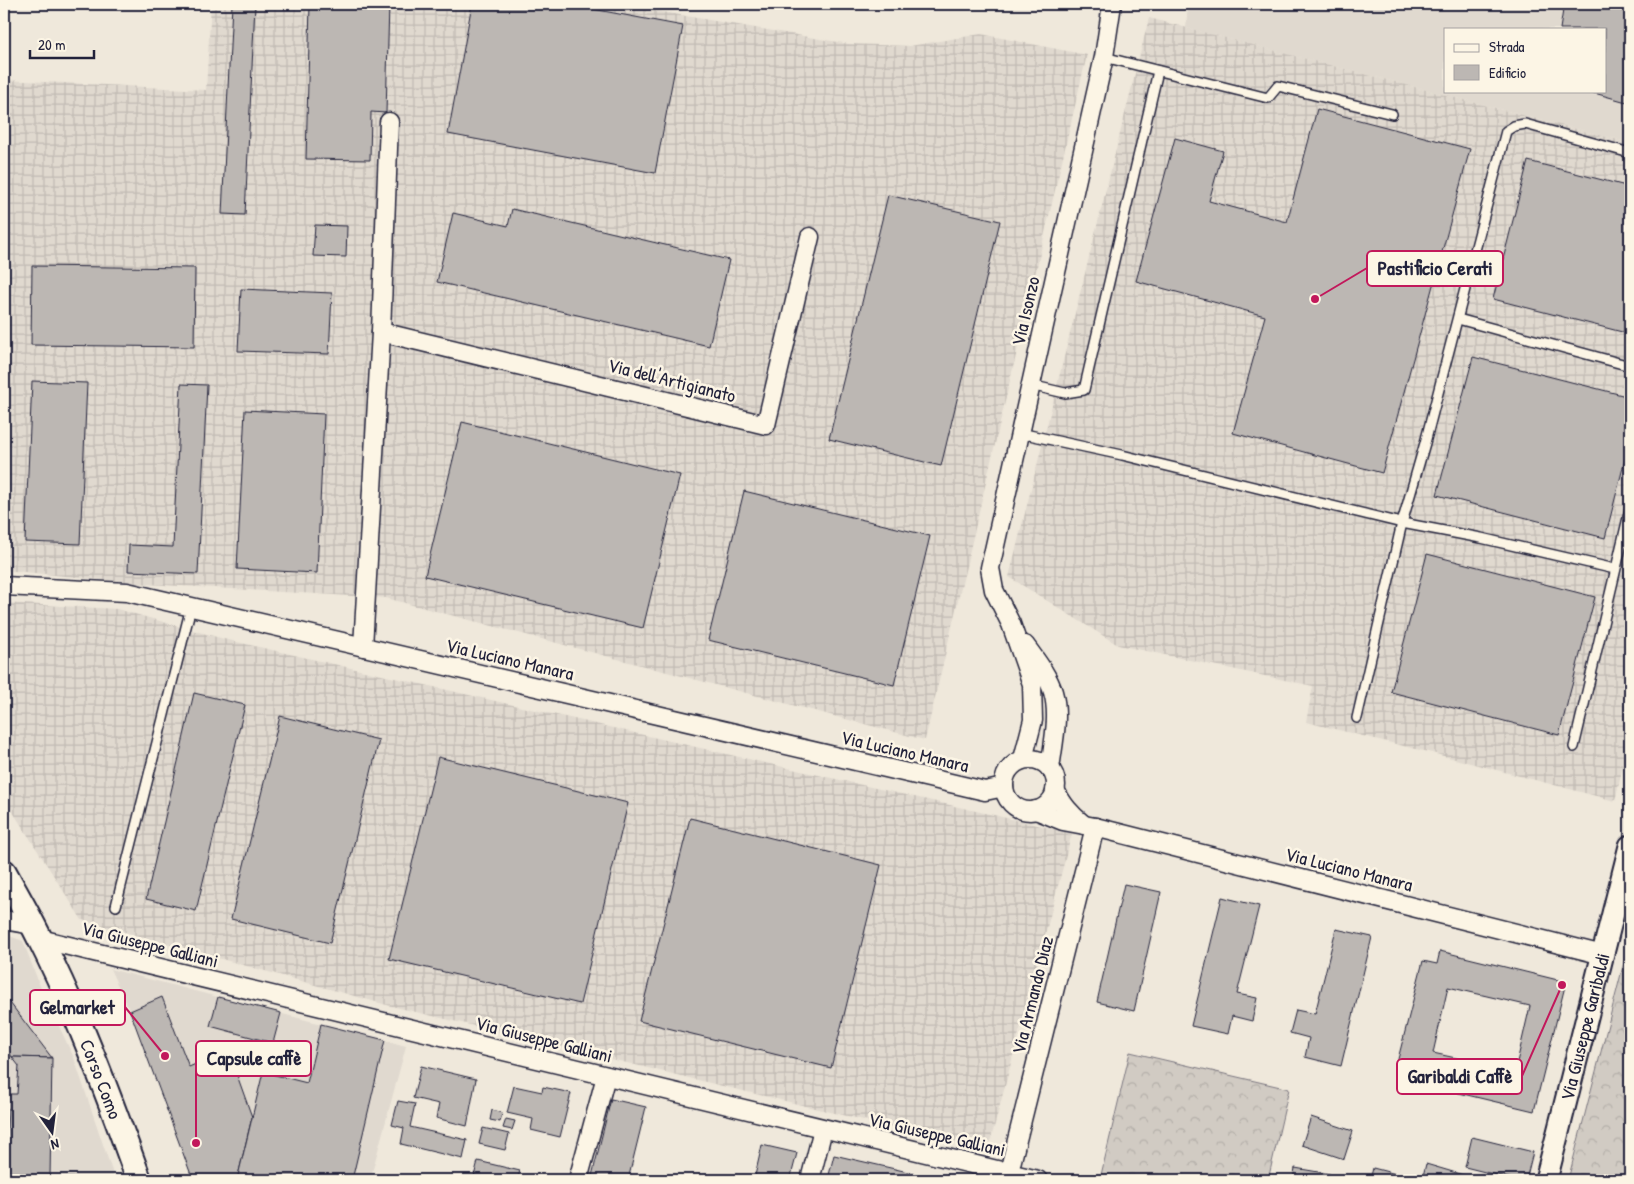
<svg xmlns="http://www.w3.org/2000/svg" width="1634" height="1184" viewBox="0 0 1634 1184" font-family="'Patrick Hand',sans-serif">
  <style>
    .built { fill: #e0d9cf; fill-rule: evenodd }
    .industrial { fill: url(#industrial-grid) }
    .forest { fill: url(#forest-crowns); stroke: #7a767f }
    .water { fill: #a6a2a2; stroke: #716f79 }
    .building { fill: #bcb7b3; stroke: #22223b; fill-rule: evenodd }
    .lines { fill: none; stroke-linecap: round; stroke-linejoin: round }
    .service-casing { stroke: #22223b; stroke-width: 12 }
    .minor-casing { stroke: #22223b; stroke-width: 21 }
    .tertiary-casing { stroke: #22223b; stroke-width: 25 }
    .secondary-casing { stroke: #22223b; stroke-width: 28 }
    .service { stroke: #fcf5e5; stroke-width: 9 }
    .minor { stroke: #fcf5e5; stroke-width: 18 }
    .tertiary { stroke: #fcf5e5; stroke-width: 21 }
    .secondary { stroke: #fcf5e5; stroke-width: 24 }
    .labels { text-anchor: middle; stroke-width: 5; stroke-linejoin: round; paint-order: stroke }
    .street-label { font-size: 19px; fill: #22223b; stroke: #fcf5e5 }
    .leader { fill: none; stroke: #c2185b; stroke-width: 2 }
    .callout-dot { fill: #c2185b; stroke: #fcf5e5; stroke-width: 2 }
    .callout { fill: #fcf5e5; stroke: #c2185b; stroke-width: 2 }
    .callout-label { font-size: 20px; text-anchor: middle; font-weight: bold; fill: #22223b }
  </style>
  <defs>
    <pattern id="industrial-grid" width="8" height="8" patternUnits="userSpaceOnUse" patternTransform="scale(1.25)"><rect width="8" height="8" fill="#e0d9cf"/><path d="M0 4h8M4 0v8" fill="none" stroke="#c0bab3"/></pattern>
    <pattern id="forest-crowns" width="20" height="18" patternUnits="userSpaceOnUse" patternTransform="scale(1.25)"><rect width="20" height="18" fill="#d1cbc3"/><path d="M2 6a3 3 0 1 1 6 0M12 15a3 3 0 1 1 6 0" fill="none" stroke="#b3aea8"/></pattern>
  </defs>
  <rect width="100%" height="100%" fill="#efe8db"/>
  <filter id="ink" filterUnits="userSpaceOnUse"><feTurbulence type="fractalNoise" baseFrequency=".02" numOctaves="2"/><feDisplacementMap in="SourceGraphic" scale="10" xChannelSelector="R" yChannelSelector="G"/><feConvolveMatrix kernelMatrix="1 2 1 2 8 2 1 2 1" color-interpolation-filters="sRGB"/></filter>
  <g filter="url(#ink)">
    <g class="built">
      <path d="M 1188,4 L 1630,4 L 1630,143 L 1186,28 ZM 1445,29 L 1605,29 L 1605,91 L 1445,91 Z"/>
      <path d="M 4,934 L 23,941 L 40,986 L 74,1058 L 115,1180 L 4,1180 Z"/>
      <path d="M 110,969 L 406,1046 L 370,1180 L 193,1180 L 130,1011 Z"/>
    </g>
    <g class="industrial">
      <path d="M 211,4 L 616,4 L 849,44 L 910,46 L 981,34 L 1087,55 L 925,740 L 386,598 L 147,584 L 4,570 L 4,80 L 206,90 Z"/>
      <path d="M 1149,18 L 1630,143 L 1630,735 L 1615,801 L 1432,753 L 1306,722 L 1313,686 L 1118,645 L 1009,577 Z"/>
      <path d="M 4,603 L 117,609 L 224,639 L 1072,833 L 988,1150 L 383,1004 L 82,920 L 4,798 Z"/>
    </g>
    <g class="forest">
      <path d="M 1630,939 L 1630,1180 L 1568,1180 Z"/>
      <path d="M 1130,1052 L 1289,1089 L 1268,1180 L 1125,1180 L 1101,1175 Z"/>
    </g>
    <path class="water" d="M 831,4 L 898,4 L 897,5 L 843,6 Z"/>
    <g class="building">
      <path d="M 232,4 L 255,4 L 245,215 L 222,214 Z"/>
      <path d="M 310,4 L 389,4 L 386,113 L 371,112 L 370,160 L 306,159 Z"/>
      <path d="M 472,4 L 566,4 L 683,26 L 655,173 L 448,134 Z"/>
      <path d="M 1564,4 L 1630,4 L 1630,103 L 1587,91 L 1605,91 L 1605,29 L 1560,29 Z"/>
      <path d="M 1317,109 L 1470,149 L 1382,473 L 1233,433 L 1265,316 L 1136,281 L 1175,138 L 1223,151 L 1209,201 L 1287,222 Z"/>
      <path d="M 1528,161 L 1630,187 L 1630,334 L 1493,299 Z"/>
      <path d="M 888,195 L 1000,221 L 941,466 L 829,439 Z"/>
      <path d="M 512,209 L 729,260 L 709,346 L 437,282 L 453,213 L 508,226 Z"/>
      <path d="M 315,225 L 347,226 L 346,257 L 313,256 Z"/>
      <path d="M 32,266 L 195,268 L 194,347 L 31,345 Z"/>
      <path d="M 241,289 L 332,293 L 329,354 L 238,351 Z"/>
      <path d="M 1473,357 L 1630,397 L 1630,440 L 1605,538 L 1437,495 Z"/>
      <path d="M 32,381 L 87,383 L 80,544 L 25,542 Z"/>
      <path d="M 181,384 L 207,385 L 198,574 L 128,571 L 129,545 L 173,547 Z"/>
      <path d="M 245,410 L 324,414 L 317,573 L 237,569 Z"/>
      <path d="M 462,422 L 680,475 L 643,628 L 425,576 Z"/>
      <path d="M 744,491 L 930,536 L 894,685 L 708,640 Z"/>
      <path d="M 1427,554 L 1595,597 L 1559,735 L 1391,692 Z"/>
      <path d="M 194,693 L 245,705 L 196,911 L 146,899 Z"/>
      <path d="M 280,716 L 379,740 L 330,943 L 231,919 Z"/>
      <path d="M 438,757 L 628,803 L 580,1004 L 389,959 Z"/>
      <path d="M 690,818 L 881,865 L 831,1068 L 639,1021 Z"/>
      <path d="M 1124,884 L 1161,892 L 1134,1011 L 1097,1002 Z"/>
      <path d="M 1222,897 L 1259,906 L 1237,994 L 1257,998 L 1252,1021 L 1232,1016 L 1228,1034 L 1191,1026 Z"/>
      <path d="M 1336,929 L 1372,937 L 1341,1066 L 1305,1057 L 1309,1038 L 1290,1033 L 1296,1010 L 1315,1014 Z"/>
      <path d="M 1440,951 L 1566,982 L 1534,1111 L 1417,1083 L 1420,1069 L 1397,1063 L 1423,961 L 1437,964 ZM 1448,987 L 1530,1006 L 1515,1071 L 1433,1053 Z"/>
      <path d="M 4,995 L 52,1058 L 12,1057 L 4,1046 Z"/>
      <path d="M 162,997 L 189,1067 L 228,1050 L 252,1117 L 237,1180 L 193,1180 L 130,1011 Z"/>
      <path d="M 218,997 L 281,1013 L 273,1043 L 210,1026 Z"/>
      <path d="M 321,1024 L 385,1040 L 352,1180 L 237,1180 L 263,1072 L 307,1083 Z"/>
      <path d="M 12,1057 L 52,1058 L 50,1177 L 5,1176 L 8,1108 L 4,1108 L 4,1094 L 17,1094 L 19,1066 Z"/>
      <path d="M 421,1066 L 476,1079 L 467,1126 L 436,1118 L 439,1104 L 413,1098 Z"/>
      <path d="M 514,1086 L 542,1092 L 543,1087 L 571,1093 L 560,1137 L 531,1130 L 533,1119 L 507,1113 Z"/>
      <path d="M 611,1099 L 646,1107 L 628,1180 L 591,1180 Z"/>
      <path d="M 398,1101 L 415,1104 L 410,1127 L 467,1140 L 463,1159 L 401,1144 L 404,1128 L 392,1125 Z"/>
      <path d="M 492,1110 L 502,1113 L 500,1122 L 490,1120 Z"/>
      <path d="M 1311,1117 L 1353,1131 L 1344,1159 L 1302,1145 Z"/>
      <path d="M 506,1119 L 515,1121 L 512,1130 L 503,1128 Z"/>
      <path d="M 483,1128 L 509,1134 L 505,1150 L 479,1144 Z"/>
      <path d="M 1472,1137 L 1533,1152 L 1526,1180 L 1517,1180 L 1465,1167 Z"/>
      <path d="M 762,1145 L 797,1153 L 790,1180 L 754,1180 Z"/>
      <path d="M 834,1155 L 943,1180 L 833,1180 L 834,1176 L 829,1175 Z"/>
      <path d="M 478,1161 L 520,1171 L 517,1180 L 473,1180 Z"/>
      <path d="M 1426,1164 L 1480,1180 L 1422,1180 Z"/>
      <path d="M 1295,1168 L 1330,1174 L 1329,1180 L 1293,1180 Z"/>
      <path d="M 1373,1168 L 1396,1174 L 1394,1180 L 1370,1180 Z"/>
      <path d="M 4,1176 L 100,1179 L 100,1180 L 4,1180 Z"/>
    </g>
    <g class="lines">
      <g class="service-casing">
        <g id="service">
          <path d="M 1104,57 L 1268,98 L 1278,86 L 1392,114"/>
          <path d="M 1458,319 L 1630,366"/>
          <path d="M 1030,385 L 1065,393 L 1084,390 L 1158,71"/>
          <path d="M 1020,433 L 1122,455 L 1402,523 L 1481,538 L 1615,569"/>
          <path d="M 1357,718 L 1402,523 L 1425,443 L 1506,131 L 1514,126 L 1525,124 L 1630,153"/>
          <path d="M 1574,747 L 1630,509"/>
          <path d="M 116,906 L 191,607"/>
        </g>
      </g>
      <g class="minor-casing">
        <g id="minor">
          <path d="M 381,332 L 766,425 L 810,237"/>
          <path d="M 4,586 L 127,592 L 985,791 L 1004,787"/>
          <path d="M 1025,645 C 1035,659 1048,675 1053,692 C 1060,716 1053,744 1050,769"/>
          <path d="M 363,647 L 381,332 L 389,122"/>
          <path d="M 1023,759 L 1033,720 L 1032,684 L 1011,624 L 994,590 L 990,568 L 1104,57 L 1112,4"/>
          <circle cx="1030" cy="785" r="26"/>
          <path d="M 1055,790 C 1063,805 1070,814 1084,825"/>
          <path d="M 1036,810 L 1063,821 L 1095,827 L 1603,955"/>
          <path d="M 4,920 L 32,925"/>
          <path d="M 40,939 L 1038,1180"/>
          <path d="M 578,1180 L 606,1076"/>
          <path d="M 810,1180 L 823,1129"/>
          <path d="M 1007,1180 L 1095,827"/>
        </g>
      </g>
      <g class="tertiary-casing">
        <g id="tertiary">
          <path id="s1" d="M 1546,1180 L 1630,846"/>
        </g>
      </g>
      <g class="secondary-casing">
        <g id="secondary">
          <path id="s2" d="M 4,872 C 16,894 29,916 40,939 C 79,1016 110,1099 139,1180"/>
        </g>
      </g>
      <use href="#service" class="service"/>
      <use href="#minor" class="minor"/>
      <use href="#tertiary" class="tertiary"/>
      <use href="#secondary" class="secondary"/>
    </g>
  </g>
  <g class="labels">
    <g class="street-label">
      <text transform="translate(1025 311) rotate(-77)" y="7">Via Isonzo</text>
      <text transform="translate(672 380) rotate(14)" y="7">Via dell'Artigianato</text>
      <text transform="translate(510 659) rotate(13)" y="7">Via Luciano Manara</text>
      <text transform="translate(905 751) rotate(13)" y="7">Via Luciano Manara</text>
      <text transform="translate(1349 869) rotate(14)" y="7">Via Luciano Manara</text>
      <text transform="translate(150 944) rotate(14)" y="7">Via Giuseppe Galliani</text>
      <text transform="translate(1032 995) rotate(-76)" y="7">Via Armando Diaz</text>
      <text dy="7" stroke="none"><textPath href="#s1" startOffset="158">Via Giuseppe Garibaldi</textPath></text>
      <text transform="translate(544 1039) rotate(14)" y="7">Via Giuseppe Galliani</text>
      <text dy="7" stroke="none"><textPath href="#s2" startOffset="229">Corso Como</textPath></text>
      <text transform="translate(937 1134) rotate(13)" y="7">Via Giuseppe Galliani</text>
    </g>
  </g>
  <path class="leader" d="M1315 299L1367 268M165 1056L125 1007M196 1143L196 1058M1562 985L1522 1076"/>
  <g class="callout-dot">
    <circle cx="1315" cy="299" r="5"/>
    <circle cx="165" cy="1056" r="5"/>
    <circle cx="196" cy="1143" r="5"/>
    <circle cx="1562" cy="985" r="5"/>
  </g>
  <g class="callout">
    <rect x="1367" y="251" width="136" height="35" rx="5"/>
    <rect x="30" y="990" width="95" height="35" rx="5"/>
    <rect x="196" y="1041" width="115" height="35" rx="5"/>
    <rect x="1397" y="1059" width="125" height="35" rx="5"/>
  </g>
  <g class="callout-label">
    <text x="1435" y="275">Pastificio Cerati</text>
    <text x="77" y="1014">Gelmarket</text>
    <text x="254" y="1065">Capsule caffè</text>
    <text x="1460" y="1083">Garibaldi Caffè</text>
  </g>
  <rect width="1634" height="1184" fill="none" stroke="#fcf5e5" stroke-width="20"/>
  <rect x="10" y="10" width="1614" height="1164" fill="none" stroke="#22223b" stroke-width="2" filter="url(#ink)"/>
  <rect x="1444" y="28" width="162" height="65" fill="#fcf5e5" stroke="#a5a1a1"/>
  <rect x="1454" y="44" width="25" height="8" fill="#fcf5e5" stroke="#a5a1a1"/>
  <text x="1489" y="52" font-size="15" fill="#22223b">Strada</text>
  <rect x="1454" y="65" width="25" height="15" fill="#bcb7b3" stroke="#a5a1a1"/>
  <text x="1489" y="78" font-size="15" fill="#22223b">Edificio</text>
  <g transform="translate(52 1132) rotate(166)" stroke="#fcf5e5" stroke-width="4" paint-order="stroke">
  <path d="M0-4L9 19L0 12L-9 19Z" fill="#22223b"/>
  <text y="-8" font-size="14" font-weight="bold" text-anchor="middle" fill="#22223b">N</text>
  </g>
  <path d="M30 50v8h64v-8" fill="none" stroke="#22223b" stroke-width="2.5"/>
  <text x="38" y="50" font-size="15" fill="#22223b" stroke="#fcf5e5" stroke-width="4" paint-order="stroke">20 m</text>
</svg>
